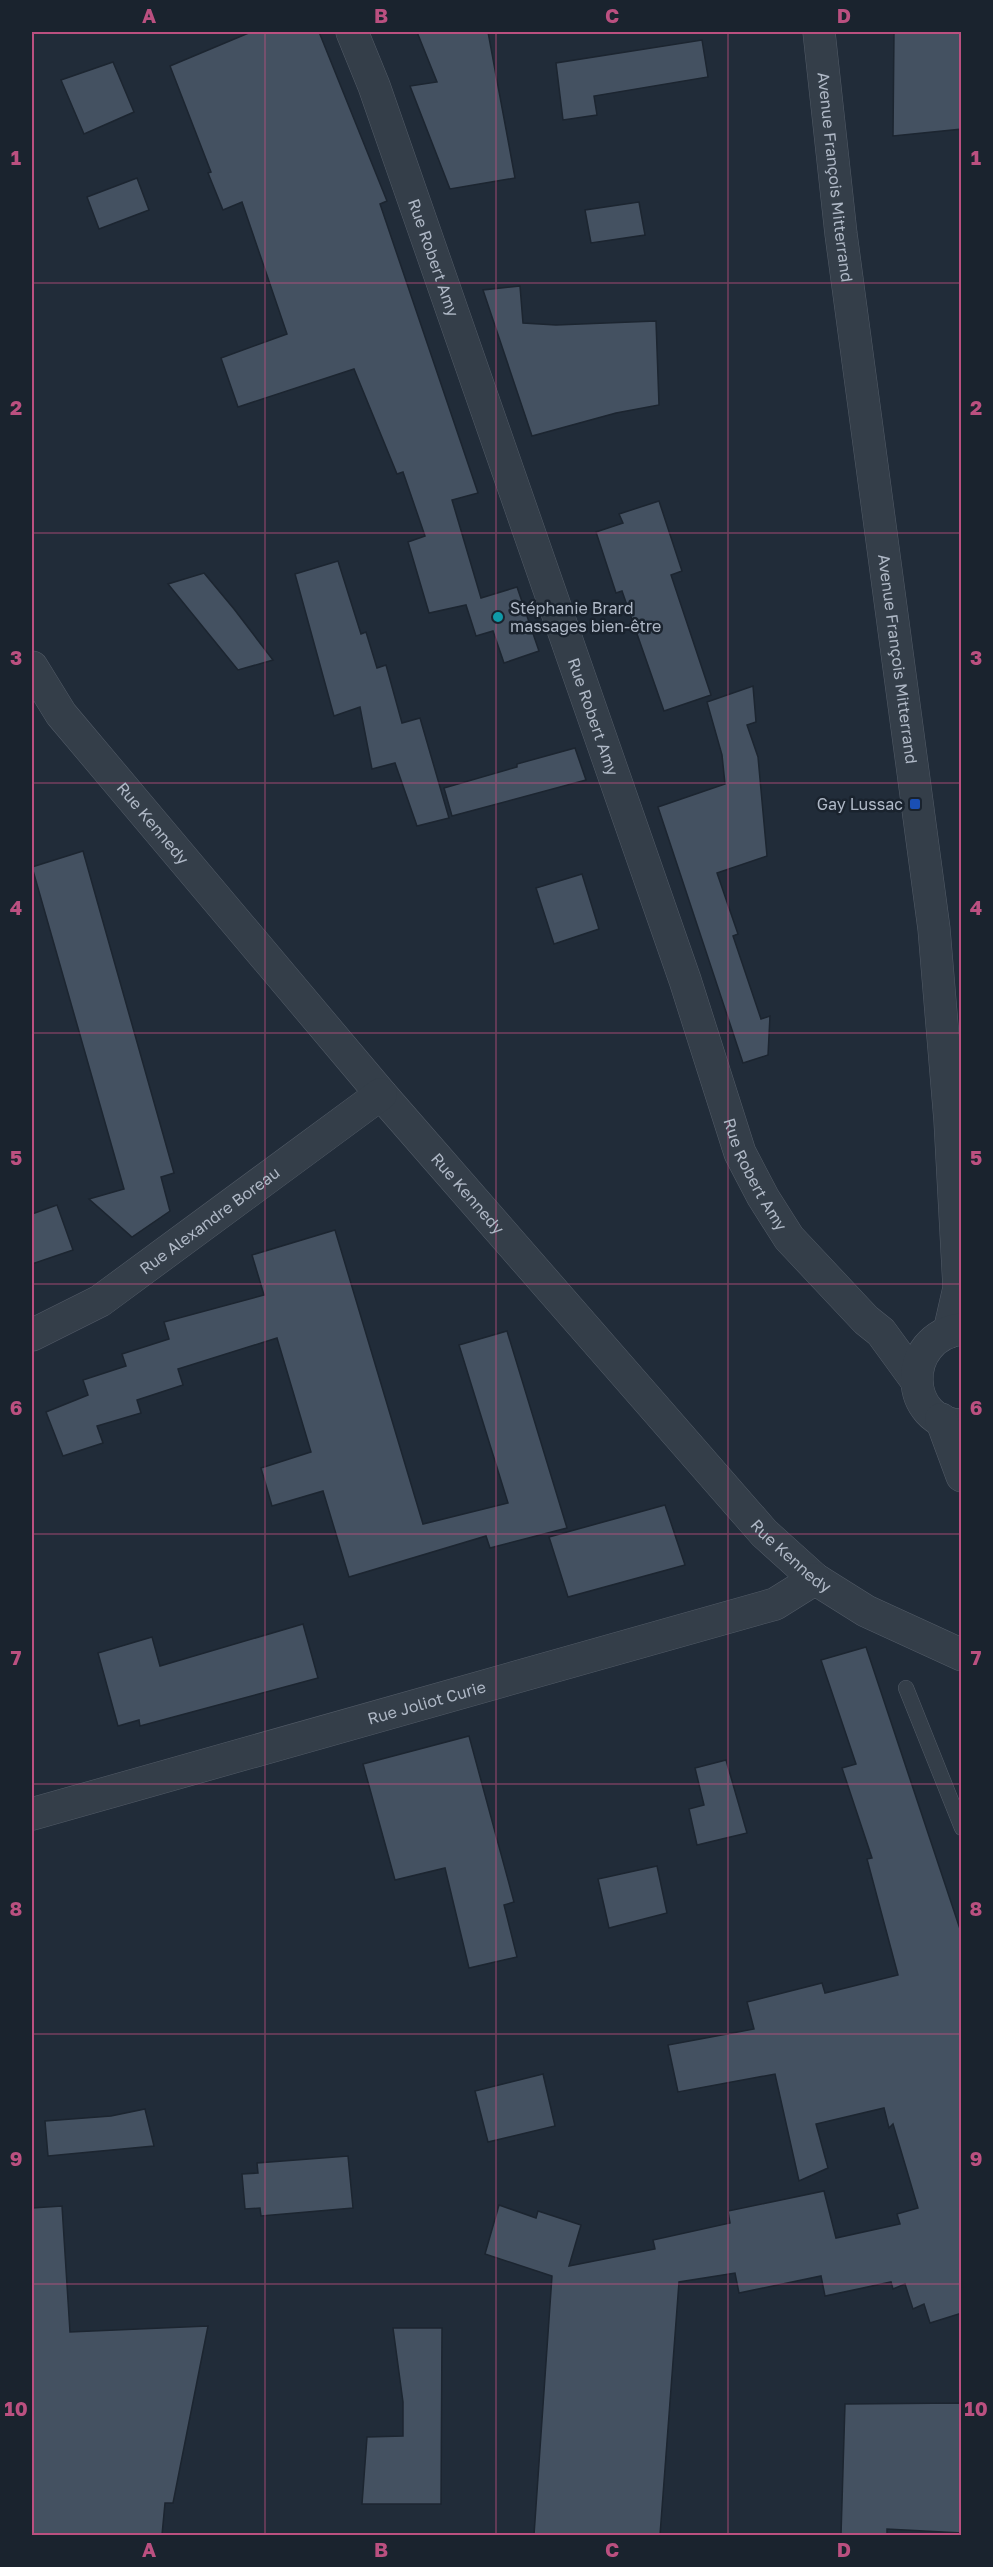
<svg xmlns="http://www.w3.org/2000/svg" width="993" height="2567" viewBox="0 0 993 2567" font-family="'Golos Text',sans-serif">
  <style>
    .building { fill: #445161; stroke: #1c2530; stroke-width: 1.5 }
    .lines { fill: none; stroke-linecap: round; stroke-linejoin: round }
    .service-casing { stroke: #525b67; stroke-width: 16 }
    .minor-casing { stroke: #525b67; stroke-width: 33 }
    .service { stroke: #343e49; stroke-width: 15 }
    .minor { stroke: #343e49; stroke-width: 32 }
    .grid { fill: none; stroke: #bb5080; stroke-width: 1.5; stroke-opacity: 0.55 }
    .culture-dot { fill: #0f9aa8; stroke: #1a232e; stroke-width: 2 }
    .transit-dot { fill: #1a4fb4; stroke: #1a232e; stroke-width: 2 }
    .labels { text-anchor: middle; stroke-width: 5; stroke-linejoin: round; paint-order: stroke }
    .street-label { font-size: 16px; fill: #afb8c6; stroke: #1a232e }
    .poi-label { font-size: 16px; fill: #afb8c6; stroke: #1a232e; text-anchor: start }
    .neatline { fill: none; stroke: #bb5080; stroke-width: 2 }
    .grid-label { font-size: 20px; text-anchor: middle; font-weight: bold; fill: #bb5080 }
  </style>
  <rect width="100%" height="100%" fill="#212c39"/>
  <g class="building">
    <path d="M 251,32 L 319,32 L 387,201 L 380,204 L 478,493 L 452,500 L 481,598 L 517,587 L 539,651 L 504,663 L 493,631 L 476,636 L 466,605 L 429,613 L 408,542 L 425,536 L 403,472 L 397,474 L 354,369 L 238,407 L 221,358 L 287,334 L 242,202 L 223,210 L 208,173 L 211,172 L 170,66 Z"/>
    <path d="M 417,32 L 488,32 L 515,178 L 450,189 L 410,86 L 437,82 Z"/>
    <path d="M 894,32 L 962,32 L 962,129 L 893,136 Z"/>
    <path d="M 702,40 L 708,77 L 594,96 L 597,115 L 563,120 L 556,63 Z"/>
    <path d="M 113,62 L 134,112 L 84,134 L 61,80 Z"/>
    <path d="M 137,178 L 149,210 L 99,229 L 87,197 Z"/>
    <path d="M 639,202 L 645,235 L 591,243 L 585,210 Z"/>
    <path d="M 520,286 L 523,323 L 556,325 L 656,321 L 659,405 L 616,413 L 532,436 L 483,290 Z"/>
    <path d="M 659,501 L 682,571 L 671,575 L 711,695 L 664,711 L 622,591 L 616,593 L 596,532 L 623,523 L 619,514 Z"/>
    <path d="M 338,561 L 361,634 L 366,632 L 377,668 L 386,665 L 402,723 L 420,718 L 449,818 L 417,826 L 395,763 L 372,769 L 360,707 L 334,716 L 295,574 Z"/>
    <path d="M 204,573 L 234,609 L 273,660 L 238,670 L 168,584 Z"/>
    <path d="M 753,686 L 756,722 L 747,725 L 758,757 L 767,856 L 717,873 L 738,934 L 733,936 L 761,1019 L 770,1016 L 768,1055 L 743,1063 L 658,807 L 725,784 L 722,755 L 707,702 Z"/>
    <path d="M 575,748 L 586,780 L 452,816 L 444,788 L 517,767 L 517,764 Z"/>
    <path d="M 83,851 L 174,1173 L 161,1177 L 170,1211 L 132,1237 L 89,1199 L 124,1189 L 32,867 Z"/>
    <path d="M 582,874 L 599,929 L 554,944 L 536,888 Z"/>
    <path d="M 57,1205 L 73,1250 L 32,1264 L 32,1214 Z"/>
    <path d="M 335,1230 L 423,1524 L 508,1503 L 459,1345 L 507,1331 L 567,1528 L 490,1548 L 486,1536 L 349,1577 L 323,1491 L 272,1506 L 261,1468 L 311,1452 L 277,1338 L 178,1369 L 183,1385 L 137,1400 L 141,1413 L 97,1426 L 103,1443 L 63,1456 L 46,1412 L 88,1395 L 83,1380 L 126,1366 L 122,1354 L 169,1339 L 164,1322 L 264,1295 L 252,1255 Z"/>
    <path d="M 665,1505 L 685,1565 L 568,1597 L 549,1537 Z"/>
    <path d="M 303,1624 L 318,1678 L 140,1726 L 139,1720 L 118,1726 L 98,1653 L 152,1637 L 160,1666 Z"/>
    <path d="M 866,1647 L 962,1935 L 962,2313 L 930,2323 L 924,2304 L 913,2309 L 905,2284 L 893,2289 L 891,2282 L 825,2296 L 821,2276 L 739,2293 L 735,2273 L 679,2282 L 660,2535 L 534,2535 L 552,2276 L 485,2254 L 499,2205 L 536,2218 L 538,2211 L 581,2225 L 569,2266 L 655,2249 L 653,2240 L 730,2223 L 728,2211 L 824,2191 L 836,2238 L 900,2224 L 897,2214 L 918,2208 L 893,2124 L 889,2128 L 884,2108 L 816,2124 L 828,2168 L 799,2181 L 775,2074 L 678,2092 L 668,2045 L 754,2029 L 747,2002 L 822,1983 L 825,1993 L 898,1975 L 867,1859 L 872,1858 L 842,1768 L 856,1764 L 821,1660 Z"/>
    <path d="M 469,1736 L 514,1902 L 504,1905 L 517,1957 L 469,1968 L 445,1868 L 395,1880 L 363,1764 Z"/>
    <path d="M 726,1760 L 747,1833 L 697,1845 L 689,1809 L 704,1805 L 695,1768 Z"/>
    <path d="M 657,1866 L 667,1913 L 609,1928 L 598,1879 Z"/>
    <path d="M 543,2074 L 555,2126 L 488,2142 L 475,2091 Z"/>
    <path d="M 145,2109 L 154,2146 L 48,2156 L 45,2121 L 111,2116 Z"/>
    <path d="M 348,2156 L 353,2208 L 261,2216 L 260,2208 L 245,2209 L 242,2174 L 258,2173 L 257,2163 Z"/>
    <path d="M 62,2206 L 70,2332 L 208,2326 L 173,2503 L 165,2503 L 162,2535 L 32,2535 L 32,2208 Z"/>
    <path d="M 393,2328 L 442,2328 L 441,2504 L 362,2504 L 367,2437 L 403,2436 L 403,2402 Z"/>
    <path d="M 962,2403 L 962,2533 L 887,2529 L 887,2535 L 841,2535 L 845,2404 Z"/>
  </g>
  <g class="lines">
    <g class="service-casing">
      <path id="service" d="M 906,1688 L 962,1828"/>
    </g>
    <g class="minor-casing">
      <g id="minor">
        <path id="s1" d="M 352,32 L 374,86 L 685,980 L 740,1153 L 763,1197 L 789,1238 L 866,1320 L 881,1332 L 916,1380"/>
        <path id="s2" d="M 819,32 L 841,234 L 934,929 L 950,1121 L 959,1288 L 949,1332"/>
        <path id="s3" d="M 32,667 L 61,714 L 381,1094 L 764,1533 L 815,1579 L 866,1611 L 962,1655"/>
        <path d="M 962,1329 C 900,1337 904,1425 962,1425"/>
        <path id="s4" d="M 32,1335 L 100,1301 L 381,1094"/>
        <path d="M 941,1419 L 962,1476"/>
        <path id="s5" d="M 32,1814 L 775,1604 L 815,1579"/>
      </g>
    </g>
    <use href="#service" class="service"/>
    <use href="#minor" class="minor"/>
  </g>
  <path class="grid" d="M 265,32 L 265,2536M 496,32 L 496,2536M 728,32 L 728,2536M 32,283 L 962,283M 32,533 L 962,533M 32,783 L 962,783M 32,1033 L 962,1033M 32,1284 L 962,1284M 32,1534 L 962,1534M 32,1784 L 962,1784M 32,2034 L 962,2034M 32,2284 L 962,2284"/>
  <circle class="culture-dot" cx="498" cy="617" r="6"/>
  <rect class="transit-dot" x="909" y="798" width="12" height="12" rx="3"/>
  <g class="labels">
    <g class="street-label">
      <text dy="6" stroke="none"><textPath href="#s2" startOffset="146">Avenue François Mitterrand</textPath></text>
      <text dy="6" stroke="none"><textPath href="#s1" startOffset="240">Rue Robert Amy</textPath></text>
      <text dy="6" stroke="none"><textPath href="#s2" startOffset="632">Avenue François Mitterrand</textPath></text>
      <text dy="6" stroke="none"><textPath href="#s1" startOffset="726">Rue Robert Amy</textPath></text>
      <text dy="6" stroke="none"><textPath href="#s3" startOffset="198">Rue Kennedy</textPath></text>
      <text dy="6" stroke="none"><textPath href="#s1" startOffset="1212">Rue Robert Amy</textPath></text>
      <text dy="6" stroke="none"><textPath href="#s3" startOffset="684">Rue Kennedy</textPath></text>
      <text dy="6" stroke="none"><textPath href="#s4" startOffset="212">Rue Alexandre Boreau</textPath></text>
      <text dy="6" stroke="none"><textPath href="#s3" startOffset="1170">Rue Kennedy</textPath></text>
      <text dy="6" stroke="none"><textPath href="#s5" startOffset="410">Rue Joliot Curie</textPath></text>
    </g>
    <g class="poi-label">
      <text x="510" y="614">Stéphanie Brard<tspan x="510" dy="18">massages bien-être</tspan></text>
      <text x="903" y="810" text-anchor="end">Gay Lussac</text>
    </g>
  </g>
  <rect width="993" height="2567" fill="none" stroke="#1a232e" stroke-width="66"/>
  <rect x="33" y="33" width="927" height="2501" class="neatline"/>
  <g class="grid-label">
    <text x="149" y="23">A</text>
    <text x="381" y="23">B</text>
    <text x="612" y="23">C</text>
    <text x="844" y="23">D</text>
    <text x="16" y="165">1</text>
    <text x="976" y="165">1</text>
    <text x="16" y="415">2</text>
    <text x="976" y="415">2</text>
    <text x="16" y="665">3</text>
    <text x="976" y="665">3</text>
    <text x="16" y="915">4</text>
    <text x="976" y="915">4</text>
    <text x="16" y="1165">5</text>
    <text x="976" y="1165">5</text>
    <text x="16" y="1415">6</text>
    <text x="976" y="1415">6</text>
    <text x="16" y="1665">7</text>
    <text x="976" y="1665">7</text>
    <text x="16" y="1916">8</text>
    <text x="976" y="1916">8</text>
    <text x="16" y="2166">9</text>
    <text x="976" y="2166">9</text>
    <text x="16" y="2416">10</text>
    <text x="976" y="2416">10</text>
    <text x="149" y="2557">A</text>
    <text x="381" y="2557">B</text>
    <text x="612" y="2557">C</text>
    <text x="844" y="2557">D</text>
  </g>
</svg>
